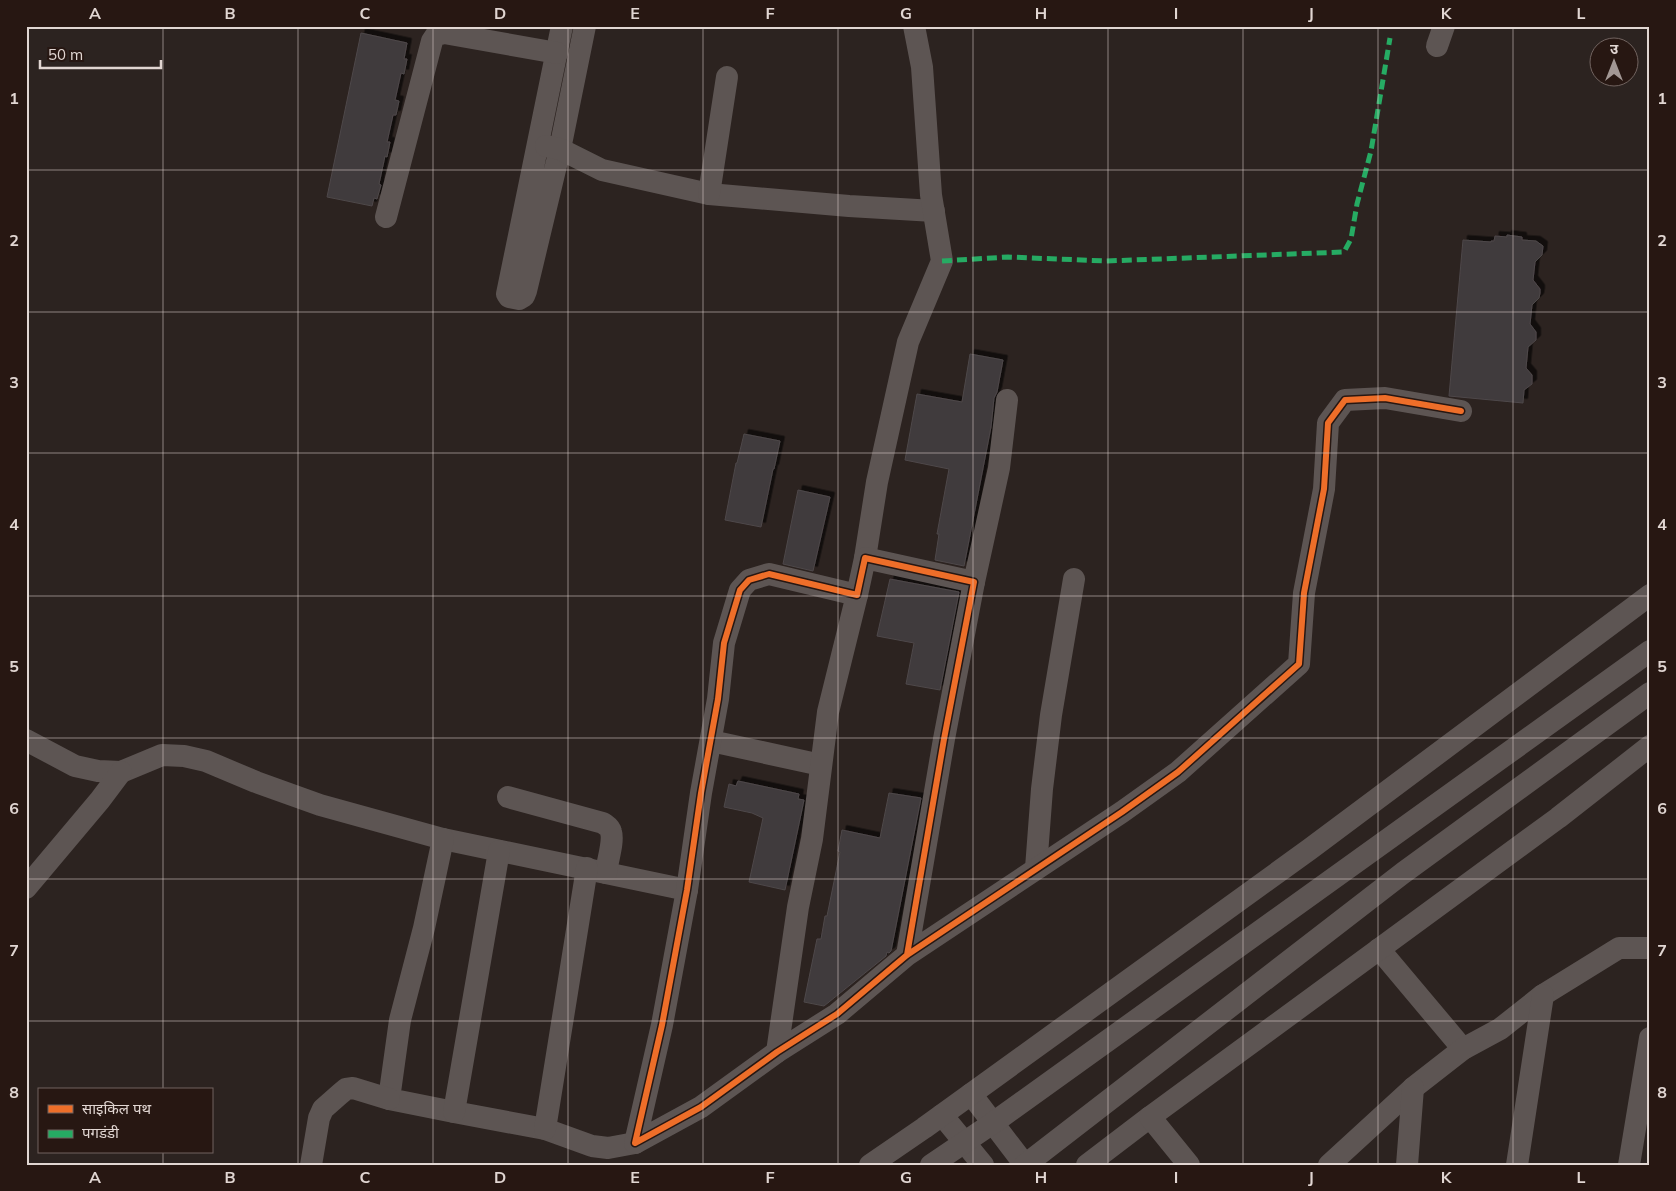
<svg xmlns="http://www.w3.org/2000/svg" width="1676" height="1191" viewBox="0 0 1676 1191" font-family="Mulish,'Noto Sans Devanagari',sans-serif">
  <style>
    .building { fill: #403a3c; stroke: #4e484a; filter: url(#shadow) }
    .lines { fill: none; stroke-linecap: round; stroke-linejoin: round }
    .minor { stroke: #5d5553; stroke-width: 22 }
    .quiet { stroke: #26ab63; stroke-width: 5; stroke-dasharray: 10 5; stroke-linecap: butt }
    .cycleway-casing { stroke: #271712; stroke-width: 9 }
    .cycleway { stroke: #ee6e29; stroke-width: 6 }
    .grid { fill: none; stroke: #e1d6d2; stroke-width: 1; stroke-opacity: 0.55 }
    .neatline { fill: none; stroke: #e1d6d2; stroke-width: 2 }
    .grid-label { font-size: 16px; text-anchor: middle; font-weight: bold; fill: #e1d6d2 }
  </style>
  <defs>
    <filter id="shadow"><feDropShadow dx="4.5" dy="-4.5" stdDeviation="0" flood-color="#0009"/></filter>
  </defs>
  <rect width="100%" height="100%" fill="#2c2320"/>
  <g class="building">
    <path d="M 361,33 L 407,43 L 404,59 L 407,59 L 404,74 L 401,73 L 395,100 L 399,101 L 396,115 L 393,115 L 387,142 L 390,142 L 387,157 L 385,156 L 379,184 L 381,185 L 377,199 L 374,198 L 372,206 L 327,197 Z"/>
    <path d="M 1507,235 L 1522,237 L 1522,240 L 1536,241 L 1543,246 L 1542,255 L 1535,262 L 1533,280 L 1540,289 L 1540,293 L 1539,298 L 1532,305 L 1530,324 L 1536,332 L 1536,340 L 1528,347 L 1526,368 L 1532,375 L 1532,384 L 1524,390 L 1523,403 L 1449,396 L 1463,240 L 1491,242 L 1491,241 L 1494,241 L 1495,236 L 1507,237 Z"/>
    <path d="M 970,354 L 1003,360 L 997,392 L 994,398 L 991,427 L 964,566 L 935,560 L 939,534 L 937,534 L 949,469 L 905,460 L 917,394 L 962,402 Z"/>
    <path d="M 744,434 L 780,441 L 774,469 L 773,469 L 761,527 L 725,520 L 736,463 L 737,463 Z"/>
    <path d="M 798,490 L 830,497 L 813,571 L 783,564 Z"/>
    <path d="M 890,579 L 959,592 L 940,690 L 906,684 L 914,643 L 877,636 Z"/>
    <path d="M 738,781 L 799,794 L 798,799 L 804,800 L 785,890 L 749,882 L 763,818 L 752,813 L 724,807 L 729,784 L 736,786 Z"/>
    <path d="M 889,793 L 921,798 L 891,951 L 889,953 L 887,952 L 886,956 L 824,1006 L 804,1002 L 817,939 L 821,939 L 825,916 L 827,916 L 840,852 L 838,851 L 842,830 L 880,838 Z"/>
  </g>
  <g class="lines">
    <g class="minor">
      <path d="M 562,26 L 507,294 L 509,297 L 519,299 L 524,296 L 526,291 L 560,149 L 585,26"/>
      <path d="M 1437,46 L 1444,26"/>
      <path d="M 546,146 L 560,149 L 602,170 L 709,194 L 849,206 L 934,211"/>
      <path d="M 709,194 L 727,77"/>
      <path d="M 386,217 L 432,41 L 436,35 L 444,33 L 557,53"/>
      <path d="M 865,558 L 877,482 L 908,342 L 942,261 L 931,195 L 922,67 L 914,26"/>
      <path d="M 974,582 L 999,468 L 1007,400"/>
      <path d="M 26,740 L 75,766 L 98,771 L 121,772 L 162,755 L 184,756 L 206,761 L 256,782 L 320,805 L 443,839 L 687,890"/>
      <path d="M 711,741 L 821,765"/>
      <path d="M 508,797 L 603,823 C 607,826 610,827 611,832 C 614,842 607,862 606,873"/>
      <path d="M 443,839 L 424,928 L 400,1020 L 389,1099 L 454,1112 L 545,1129 L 592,1146 L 608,1148 L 635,1143"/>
      <path d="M 1036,868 L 1042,789 L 1051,715 L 1074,579"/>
      <path d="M 26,888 L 100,800 L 121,772"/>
      <path d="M 1379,949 L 1463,1049"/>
      <path d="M 907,955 L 944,739 L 974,582 L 865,558 L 857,595 L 769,574 L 749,580 L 740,590 L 724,643 L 718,699 L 701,793 L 687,890 L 662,1025 L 635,1143 L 701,1107 L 777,1052 L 837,1014 L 907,955 L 1122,812 L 1178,772 L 1299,664 L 1304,593 L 1324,489 L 1328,423 L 1345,400 L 1385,398 L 1461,411"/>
      <path d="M 777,1052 L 798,907 L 812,839 L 828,712 L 857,595"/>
      <path d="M 971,1094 L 1025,1165"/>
      <path d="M 454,1112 L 499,851"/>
      <path d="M 942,1115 L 983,1165"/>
      <path d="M 545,1129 L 587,868"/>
      <path d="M 311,1165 L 319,1118 L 323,1109 L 340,1094 L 346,1089 L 353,1088 L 389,1099"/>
      <path d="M 870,1165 L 924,1128 L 1310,849 L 1650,595"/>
      <path d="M 931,1165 L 993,1123 L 1650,651"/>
      <path d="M 1025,1165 L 1403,873 L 1650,693"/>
      <path d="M 1087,1165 L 1150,1117"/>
      <path d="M 1189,1165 L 1150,1117 L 1558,818 L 1650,746"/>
      <path d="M 1329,1165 L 1413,1088 L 1463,1049 L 1500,1029 L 1543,995 L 1619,948 L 1650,948"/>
      <path d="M 1407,1165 L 1413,1088"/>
      <path d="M 1517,1165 L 1543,995"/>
      <path d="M 1629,1165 L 1650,1038"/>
    </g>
    <path class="quiet" d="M 942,261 L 1008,257 L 1106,261 L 1344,252 L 1351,239 L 1357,204 L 1371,151 L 1390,38"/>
    <g class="cycleway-casing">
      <path id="cycleway" d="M 907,955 L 944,739 L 974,582 L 865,558 L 857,595 L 769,574 L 749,580 L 740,590 L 724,643 L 718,699 L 701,793 L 687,890 L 662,1025 L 635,1143 L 701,1107 L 777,1052 L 837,1014 L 907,955 L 1122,812 L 1178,772 L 1299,664 L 1304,593 L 1324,489 L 1328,423 L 1345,400 L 1385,398 L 1461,411"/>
    </g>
    <use href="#cycleway" class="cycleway"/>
  </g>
  <path class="grid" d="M 163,26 L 163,1090M 298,26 L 298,1165M 433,26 L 433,1165M 568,26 L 568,1165M 703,26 L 703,1165M 838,26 L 838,1165M 973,26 L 973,1165M 1108,26 L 1108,1165M 1243,26 L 1243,1165M 1378,26 L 1378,1165M 1513,26 L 1513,1165M 26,170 L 1650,170M 26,312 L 1650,312M 26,453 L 1650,453M 26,596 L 1650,596M 26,738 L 1650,738M 26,879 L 1650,879M 26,1021 L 1650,1021M 163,1152 L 163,1165"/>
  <rect width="1676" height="1191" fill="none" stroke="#271712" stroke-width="55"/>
  <rect x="38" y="1088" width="175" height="65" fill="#271712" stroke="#71635f"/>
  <rect x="48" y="1105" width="25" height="8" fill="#ee6e29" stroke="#71635f"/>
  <text x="82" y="1114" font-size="15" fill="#e1d6d2">साइकिल पथ</text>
  <rect x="48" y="1130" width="25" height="8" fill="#26ab63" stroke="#71635f"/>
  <text x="82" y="1138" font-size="15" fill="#e1d6d2">पगडंडी</text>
  <g transform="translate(1614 62)"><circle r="24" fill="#271712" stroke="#71635f"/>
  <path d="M0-4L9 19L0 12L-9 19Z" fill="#a29794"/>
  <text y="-8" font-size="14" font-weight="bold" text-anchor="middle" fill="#e1d6d2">उ</text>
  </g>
  <path d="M40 60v8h121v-8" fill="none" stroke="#e1d6d2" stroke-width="2.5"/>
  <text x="48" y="60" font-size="15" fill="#e1d6d2" stroke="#271712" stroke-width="4" paint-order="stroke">50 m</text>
  <rect x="28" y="28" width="1620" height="1136" class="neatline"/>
  <g class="grid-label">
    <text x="95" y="19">A</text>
    <text x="230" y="19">B</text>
    <text x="365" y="19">C</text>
    <text x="500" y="19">D</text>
    <text x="635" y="19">E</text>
    <text x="770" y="19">F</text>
    <text x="906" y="19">G</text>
    <text x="1041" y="19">H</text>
    <text x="1176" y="19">I</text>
    <text x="1311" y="19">J</text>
    <text x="1446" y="19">K</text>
    <text x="1581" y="19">L</text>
    <text x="14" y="104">1</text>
    <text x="1662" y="104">1</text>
    <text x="14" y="246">2</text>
    <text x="1662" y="246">2</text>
    <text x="14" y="388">3</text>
    <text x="1662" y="388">3</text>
    <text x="14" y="530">4</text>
    <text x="1662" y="530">4</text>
    <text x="14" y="672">5</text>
    <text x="1662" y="672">5</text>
    <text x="14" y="814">6</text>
    <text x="1662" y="814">6</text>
    <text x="14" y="956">7</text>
    <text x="1662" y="956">7</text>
    <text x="14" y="1098">8</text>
    <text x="1662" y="1098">8</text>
    <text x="95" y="1183">A</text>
    <text x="230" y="1183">B</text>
    <text x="365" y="1183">C</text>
    <text x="500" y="1183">D</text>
    <text x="635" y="1183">E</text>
    <text x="770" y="1183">F</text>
    <text x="906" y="1183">G</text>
    <text x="1041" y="1183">H</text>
    <text x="1176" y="1183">I</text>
    <text x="1311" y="1183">J</text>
    <text x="1446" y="1183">K</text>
    <text x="1581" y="1183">L</text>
  </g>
</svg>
